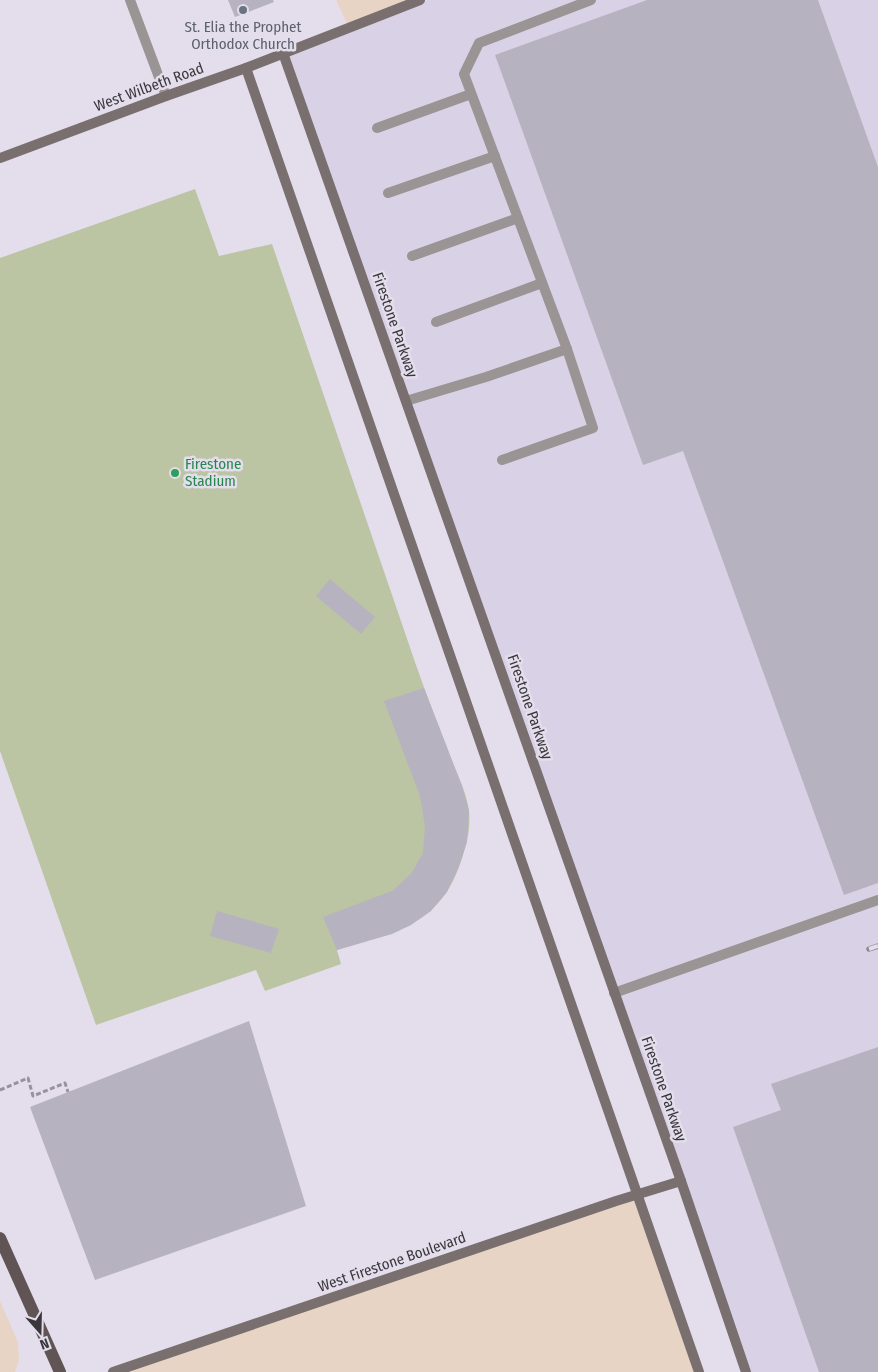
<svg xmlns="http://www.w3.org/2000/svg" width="878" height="1372" viewBox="0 0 878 1372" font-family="'Fira Sans Condensed',sans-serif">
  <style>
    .commercial { fill: #e7d4c4 }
    .built { fill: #d9d1e6 }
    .green { fill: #bbc4a3 }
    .building { fill: #b7b2c0 }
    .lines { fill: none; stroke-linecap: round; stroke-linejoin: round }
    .path { stroke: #97929c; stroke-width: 3; stroke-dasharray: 5 2.5; stroke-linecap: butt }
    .lane { stroke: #9b9494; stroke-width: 10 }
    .street { stroke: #9b9494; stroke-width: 10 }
    .secondary { stroke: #796f6f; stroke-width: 10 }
    .primary { stroke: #615455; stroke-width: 12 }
    .rail-casing { stroke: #89868f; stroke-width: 5.5 }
    .rail { stroke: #e4deec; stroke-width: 4; stroke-dasharray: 11; stroke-linecap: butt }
    .worship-dot { fill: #6b7280; stroke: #e4deec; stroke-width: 2 }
    .leisure-dot { fill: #2e9e5b; stroke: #e4deec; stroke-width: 2 }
    .labels { text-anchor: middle; stroke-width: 5; stroke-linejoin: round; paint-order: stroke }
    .worship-label { font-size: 15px; fill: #5b616d; stroke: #e4deec }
    .street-label { font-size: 15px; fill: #39373c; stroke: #e4deec }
    .leisure-label { font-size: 15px; fill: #27864d; stroke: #e4deec; text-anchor: start }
  </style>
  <rect width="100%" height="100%" fill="#e4deec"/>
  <g class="commercial">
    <path d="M 336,0 L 420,0 L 349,28 Z"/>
    <path d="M 637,1194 L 699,1372 L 113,1372 Z"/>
    <path d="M 0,1301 L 18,1342 L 19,1360 L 15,1372 L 0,1372 Z"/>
  </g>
  <path class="built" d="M 428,0 L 878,0 L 878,1372 L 746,1372 L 283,53 Z"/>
  <path class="green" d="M 195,189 L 219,256 L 272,244 C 320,384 368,525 416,665 C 427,697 440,729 452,761 C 458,776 467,794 469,811 C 470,821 469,835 466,844 C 447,922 406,929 337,950 L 341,964 L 265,991 L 256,970 L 96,1025 L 0,751 L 0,258 Z"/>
  <g class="building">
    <path d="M 228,0 L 273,0 L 274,2 L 235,17 Z"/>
    <path d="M 647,0 L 818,0 L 878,167 L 878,883 L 844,895 L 683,451 L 643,465 L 495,55 Z"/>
    <path d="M 330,579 L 375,617 L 361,634 L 316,596 Z"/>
    <path d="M 424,688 L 462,786 L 469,811 L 467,842 L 459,866 L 447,892 L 431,911 L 411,925 L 392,934 L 337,950 L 323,917 L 392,891 L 411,874 L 423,853 L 425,826 L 420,796 L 384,701 Z"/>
    <path d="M 217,911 L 279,929 L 271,953 L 210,936 Z"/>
    <path d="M 249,1021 L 306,1206 L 95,1280 L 30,1107 Z"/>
    <path d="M 878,1047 L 878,1372 L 819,1372 L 733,1127 L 781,1110 L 771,1084 Z"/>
  </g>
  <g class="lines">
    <path class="path" d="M 0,1090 L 28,1078 L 33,1096 L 65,1083 L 68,1092"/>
    <g class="lane">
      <path d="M 377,128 L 471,94"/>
      <path d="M 388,193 L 495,156"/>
      <path d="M 412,256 L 518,218"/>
      <path d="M 436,322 L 542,283"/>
      <path d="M 406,401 L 486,377 L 567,349 L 464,74 L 479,43 L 591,0"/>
      <path d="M 502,460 L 593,428 L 567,349"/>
      <path d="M 614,993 L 878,900"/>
    </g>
    <path class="street" d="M 130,0 L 166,96"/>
    <g class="secondary">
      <path d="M 283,53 L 681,1181 L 746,1372"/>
      <path d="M 246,68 L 699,1372"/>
      <path d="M 0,158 L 166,96 L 246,68 L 420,0"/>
      <path d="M 113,1372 L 616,1201 L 681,1181"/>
    </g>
    <path class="primary" d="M 0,1238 L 60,1372"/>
    <g class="rail-casing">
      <path id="rail" d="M 869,949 L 878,946"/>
    </g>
    <use href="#rail" class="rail"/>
  </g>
  <circle class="worship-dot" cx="243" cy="10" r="5"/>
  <circle class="leisure-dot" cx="175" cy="473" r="5"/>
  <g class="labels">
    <g class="worship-label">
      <text x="243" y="32">St. Elia the Prophet<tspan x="243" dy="17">Orthodox Church</tspan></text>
    </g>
    <g class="street-label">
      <text transform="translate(149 87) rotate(-20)" y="5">West Wilbeth Road</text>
      <text transform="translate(395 325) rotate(71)" y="5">Firestone Parkway</text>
      <text transform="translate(530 707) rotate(71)" y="5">Firestone Parkway</text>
      <text transform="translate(664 1089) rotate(71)" y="5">Firestone Parkway</text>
      <text transform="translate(392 1262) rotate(-19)" y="5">West Firestone Boulevard</text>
    </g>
    <g class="leisure-label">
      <text x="185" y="469">Firestone<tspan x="185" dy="17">Stadium</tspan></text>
    </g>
  </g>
  <g transform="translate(40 1332) rotate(160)" stroke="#e4deec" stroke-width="4" paint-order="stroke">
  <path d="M0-4L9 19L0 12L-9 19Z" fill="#39373c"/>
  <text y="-8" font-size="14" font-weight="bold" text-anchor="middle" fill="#39373c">N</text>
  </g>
</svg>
